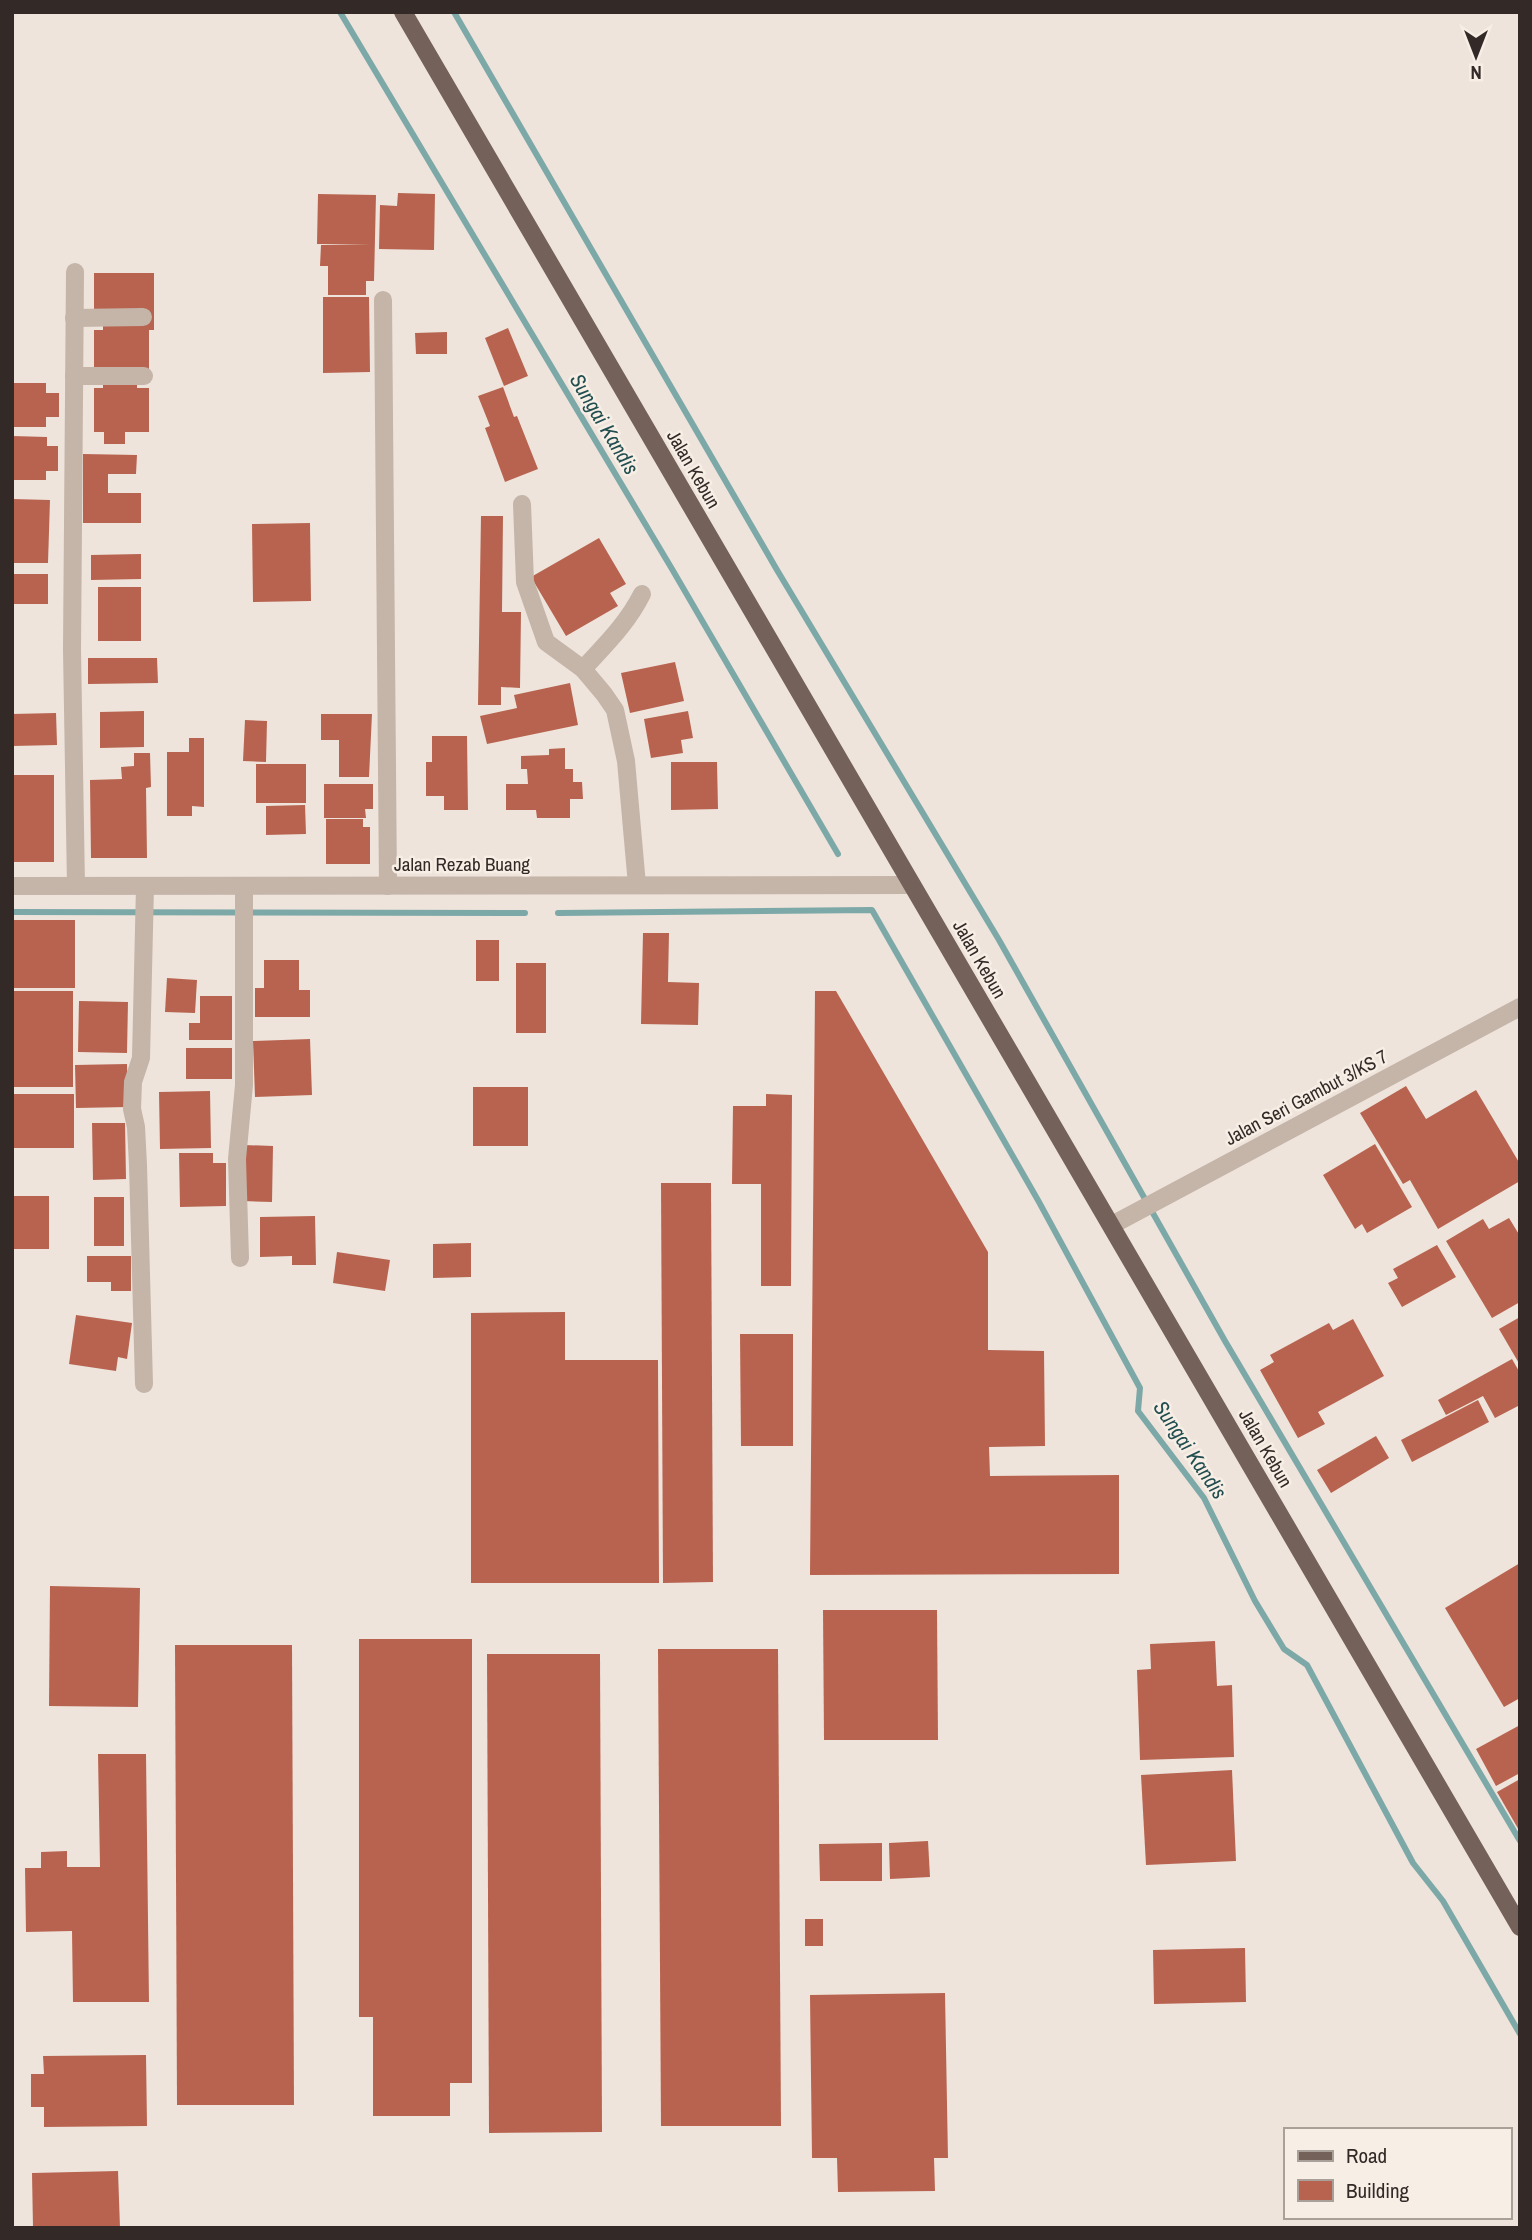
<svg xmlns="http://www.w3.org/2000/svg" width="1532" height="2240" viewBox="0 0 1532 2240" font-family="'Archivo Narrow',sans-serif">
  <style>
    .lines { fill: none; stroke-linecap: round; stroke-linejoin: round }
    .stream { stroke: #7da8a8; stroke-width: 6 }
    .building { fill: #b8634f }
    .minor { stroke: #c5b4a8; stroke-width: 18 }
    .major { stroke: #73615a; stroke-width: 18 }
    .labels { text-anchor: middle; stroke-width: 5; stroke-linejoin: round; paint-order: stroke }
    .street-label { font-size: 19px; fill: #332a27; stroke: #f7eee6 }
    .water-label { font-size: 21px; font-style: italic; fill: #224e4f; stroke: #f7eee6 }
  </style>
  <rect width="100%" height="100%" fill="#eee4db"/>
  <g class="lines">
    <g class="stream">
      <path d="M 340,12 L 672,569 L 838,854"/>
      <path d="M 454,12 L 777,570 L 999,940 L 1225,1341 L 1520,1841"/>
      <path d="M 12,912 L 525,913"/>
      <path d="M 558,913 L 872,910 L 1039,1202 L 1140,1388 L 1138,1411 L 1204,1498 L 1255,1601 L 1284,1649 L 1307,1665 L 1413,1863 L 1443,1901 L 1520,2034"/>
    </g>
  </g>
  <g class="building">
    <path d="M 398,193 L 435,194 L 434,250 L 379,249 L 380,205 L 397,206 Z"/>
    <path d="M 318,194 L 376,195 L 374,281 L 366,281 L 366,295 L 328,295 L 328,266 L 320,266 L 321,245 L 370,244 L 317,244 Z"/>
    <path d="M 94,273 L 154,273 L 154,330 L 149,330 L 149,372 L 137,372 L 137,388 L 149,388 L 149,432 L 125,432 L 125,444 L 104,444 L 104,432 L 94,432 L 94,388 L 103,388 L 103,374 L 94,374 L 94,330 L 103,330 L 103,315 L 94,315 Z"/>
    <path d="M 323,297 L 369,297 L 370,372 L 323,373 Z"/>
    <path d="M 508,328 L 528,376 L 504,386 L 485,338 Z"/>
    <path d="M 447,332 L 447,354 L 416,354 L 415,333 Z"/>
    <path d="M 12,383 L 46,383 L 46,393 L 59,393 L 59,417 L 46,417 L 46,427 L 12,427 Z"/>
    <path d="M 503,387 L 514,417 L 517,416 L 538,469 L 505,482 L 485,428 L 490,426 L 478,396 Z"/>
    <path d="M 12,436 L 47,437 L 47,446 L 58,446 L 58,471 L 46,471 L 46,480 L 12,480 Z"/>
    <path d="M 83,454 L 137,455 L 136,474 L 108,474 L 108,493 L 141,493 L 141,523 L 83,523 Z"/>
    <path d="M 12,499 L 50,500 L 48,563 L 12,563 Z"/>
    <path d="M 481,516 L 503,516 L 502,612 L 521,612 L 520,688 L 501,687 L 501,705 L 478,705 Z"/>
    <path d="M 310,523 L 311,601 L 253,602 L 252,524 Z"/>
    <path d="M 599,538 L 626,584 L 610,593 L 618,606 L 566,636 L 531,577 Z"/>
    <path d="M 141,554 L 141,579 L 91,580 L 91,555 Z"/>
    <rect x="12" y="574" width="36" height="30"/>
    <rect x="98" y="587" width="43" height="54"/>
    <path d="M 88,658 L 157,658 L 158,683 L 88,684 Z"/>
    <path d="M 675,662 L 684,701 L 630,713 L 621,673 Z"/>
    <path d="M 570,683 L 578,725 L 487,744 L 480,716 L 517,708 L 514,695 Z"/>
    <path d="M 144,711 L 144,747 L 100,748 L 100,712 Z"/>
    <path d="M 688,711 L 693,738 L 681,740 L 683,753 L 651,758 L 644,719 Z"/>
    <path d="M 56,713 L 57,745 L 13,746 L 12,714 Z"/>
    <path d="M 321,714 L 372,714 L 369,777 L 339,777 L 339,740 L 321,740 Z"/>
    <path d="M 245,720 L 267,721 L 266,762 L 243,761 Z"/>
    <path d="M 432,736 L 467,736 L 468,810 L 444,810 L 444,796 L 426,796 L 426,762 L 432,762 Z"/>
    <path d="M 189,738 L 204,738 L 204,807 L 192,806 L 192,816 L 167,816 L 167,752 L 189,752 Z"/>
    <path d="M 565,748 L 565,769 L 573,769 L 573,782 L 582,782 L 583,799 L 570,799 L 570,818 L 537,818 L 536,810 L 506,810 L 506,784 L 528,784 L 527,769 L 521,769 L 521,756 L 549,755 L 549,749 Z"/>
    <path d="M 134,753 L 150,753 L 151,787 L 146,788 L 147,858 L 91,858 L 90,780 L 122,779 L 121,767 L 134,766 Z"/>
    <path d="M 671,762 L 717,762 L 718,809 L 671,810 Z"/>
    <rect x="256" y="764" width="50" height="39"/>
    <rect x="12" y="775" width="42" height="87"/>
    <path d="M 324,784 L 373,784 L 373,809 L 365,809 L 366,818 L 324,818 Z"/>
    <path d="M 305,805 L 306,834 L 266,835 L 266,806 Z"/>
    <path d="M 326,819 L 363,819 L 363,827 L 370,827 L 370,864 L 326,864 Z"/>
    <rect x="12" y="920" width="63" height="68"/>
    <path d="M 643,933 L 669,933 L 668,982 L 699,983 L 698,1025 L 641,1024 Z"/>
    <rect x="476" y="940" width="23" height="41"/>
    <path d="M 264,960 L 299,960 L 299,990 L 310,990 L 310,1017 L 255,1017 L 255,988 L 264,988 Z"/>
    <rect x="516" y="963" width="30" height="70"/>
    <path d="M 167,978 L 197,980 L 195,1013 L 165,1012 Z"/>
    <rect x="14" y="991" width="59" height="96"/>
    <path d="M 815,991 L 836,991 L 988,1252 L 988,1350 L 1044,1351 L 1045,1446 L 989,1447 L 990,1476 L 1119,1475 L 1119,1574 L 810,1575 Z"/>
    <path d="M 200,996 L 232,996 L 232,1040 L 189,1040 L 189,1023 L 200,1023 Z"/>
    <path d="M 79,1001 L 128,1002 L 127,1053 L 78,1052 Z"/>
    <path d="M 310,1039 L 312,1095 L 255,1097 L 253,1041 Z"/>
    <rect x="186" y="1048" width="46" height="31"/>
    <path d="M 127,1064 L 128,1107 L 76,1108 L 75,1065 Z"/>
    <path d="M 1406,1086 L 1426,1119 L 1476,1090 L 1520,1164 L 1520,1181 L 1438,1229 L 1410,1180 L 1403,1184 L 1360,1113 Z"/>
    <rect x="473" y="1087" width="55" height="59"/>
    <path d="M 210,1091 L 211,1148 L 160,1149 L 159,1092 Z"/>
    <rect x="12" y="1094" width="62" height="54"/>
    <path d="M 766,1094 L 792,1095 L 791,1286 L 761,1286 L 761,1184 L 732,1184 L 733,1106 L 766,1106 Z"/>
    <path d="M 92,1123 L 125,1123 L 126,1179 L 93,1180 Z"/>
    <path d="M 1375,1144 L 1412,1207 L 1367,1233 L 1362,1224 L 1355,1229 L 1323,1175 Z"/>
    <path d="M 244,1145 L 273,1146 L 272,1202 L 243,1201 Z"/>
    <path d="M 179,1153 L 213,1153 L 213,1163 L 226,1163 L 226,1206 L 180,1207 Z"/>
    <path d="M 661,1183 L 711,1183 L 713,1582 L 663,1583 Z"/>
    <rect x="12" y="1196" width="37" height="53"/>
    <rect x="94" y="1197" width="30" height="49"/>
    <path d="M 315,1216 L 316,1265 L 292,1265 L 292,1256 L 260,1257 L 260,1217 Z"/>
    <path d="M 1509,1218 L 1520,1236 L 1520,1302 L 1492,1318 L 1446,1241 L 1483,1219 L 1489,1229 Z"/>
    <path d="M 471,1243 L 471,1277 L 433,1278 L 433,1244 Z"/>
    <path d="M 1437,1245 L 1456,1277 L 1402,1307 L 1388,1283 L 1398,1278 L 1393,1269 Z"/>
    <path d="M 337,1252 L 390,1260 L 385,1291 L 333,1283 Z"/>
    <path d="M 87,1256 L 131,1256 L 131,1291 L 111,1291 L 111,1282 L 87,1282 Z"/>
    <path d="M 565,1312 L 565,1360 L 658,1360 L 659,1583 L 471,1583 L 471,1313 Z"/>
    <path d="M 76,1315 L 132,1323 L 127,1359 L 118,1357 L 116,1371 L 69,1364 Z"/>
    <path d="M 1520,1317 L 1520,1365 L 1499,1329 Z"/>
    <path d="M 1353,1319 L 1384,1376 L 1318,1412 L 1325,1424 L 1298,1438 L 1260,1370 L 1274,1362 L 1270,1355 L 1329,1323 L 1333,1330 Z"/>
    <path d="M 740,1334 L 793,1334 L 793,1446 L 741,1446 Z"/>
    <path d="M 1512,1359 L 1520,1373 L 1520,1405 L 1495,1418 L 1483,1396 L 1446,1415 L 1438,1400 Z"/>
    <path d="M 1478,1400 L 1489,1422 L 1412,1462 L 1401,1440 Z"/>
    <path d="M 1376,1436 L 1389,1458 L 1331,1493 L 1317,1470 Z"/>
    <path d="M 1520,1563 L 1520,1698 L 1504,1707 L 1445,1608 Z"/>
    <path d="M 50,1586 L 140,1588 L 138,1707 L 49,1706 Z"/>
    <path d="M 823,1610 L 937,1610 L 938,1740 L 824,1740 Z"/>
    <path d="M 359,1639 L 472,1639 L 472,2083 L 450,2083 L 450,2116 L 373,2116 L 373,2017 L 359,2017 Z"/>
    <path d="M 1215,1641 L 1217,1686 L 1232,1685 L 1234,1757 L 1140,1760 L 1137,1670 L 1151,1669 L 1150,1644 Z"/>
    <path d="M 175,1645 L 292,1645 L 294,2105 L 177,2105 Z"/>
    <path d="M 658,1649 L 778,1649 L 781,2126 L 661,2126 Z"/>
    <path d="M 487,1654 L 600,1654 L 602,2132 L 489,2133 Z"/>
    <path d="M 1520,1725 L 1520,1773 L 1496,1786 L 1476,1749 Z"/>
    <path d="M 98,1754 L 146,1754 L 149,2002 L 73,2002 L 72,1931 L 26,1932 L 25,1868 L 41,1868 L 41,1852 L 67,1851 L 67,1867 L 100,1867 Z"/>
    <path d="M 1232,1770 L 1236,1861 L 1146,1865 L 1141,1775 Z"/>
    <path d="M 1520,1779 L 1520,1832 L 1497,1792 Z"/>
    <path d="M 928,1841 L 930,1877 L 890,1879 L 889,1843 Z"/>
    <path d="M 882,1843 L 882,1881 L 820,1881 L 819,1844 Z"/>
    <rect x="805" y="1919" width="18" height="27"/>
    <path d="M 1245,1948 L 1246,2002 L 1154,2004 L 1153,1950 Z"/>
    <path d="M 945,1993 L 948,2158 L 934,2158 L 935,2191 L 838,2192 L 837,2158 L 812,2158 L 810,1995 Z"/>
    <path d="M 146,2055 L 147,2126 L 44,2127 L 44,2107 L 31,2107 L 31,2074 L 44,2074 L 43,2056 Z"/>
    <path d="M 118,2171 L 120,2228 L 33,2228 L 32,2173 Z"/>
  </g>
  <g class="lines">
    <g class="minor">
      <path d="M 75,272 L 72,649 L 76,886"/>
      <path d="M 383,300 L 388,886"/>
      <path d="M 74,318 L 143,317"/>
      <path d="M 74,376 L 144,376"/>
      <path d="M 522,504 L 525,582 L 546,642 L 583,669 L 604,694 L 615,710 L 626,761 L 637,885"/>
      <path d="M 583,669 C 605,645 627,624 642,594"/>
      <path d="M 12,886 L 912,885"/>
      <path d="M 1112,1225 L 1520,1007"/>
      <path d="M 240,1258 L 237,1159 L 244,1085 L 244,886"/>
      <path d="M 144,1384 L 138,1165 L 136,1127 L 132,1109 L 133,1082 L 141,1058 L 145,886"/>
    </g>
    <path class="major" d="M 403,12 L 1520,1927"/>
  </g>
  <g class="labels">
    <g class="street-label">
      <text transform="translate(694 469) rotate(60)" y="7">Jalan Kebun</text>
      <text x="462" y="871">Jalan Rezab Buang</text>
      <text transform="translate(980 959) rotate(60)" y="7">Jalan Kebun</text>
      <text transform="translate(1306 1097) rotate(-28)" y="7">Jalan Seri Gambut 3/KS 7</text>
      <text transform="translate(1266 1448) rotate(60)" y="7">Jalan Kebun</text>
    </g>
    <g class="water-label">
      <text transform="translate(604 424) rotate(59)" y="7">Sungai Kandis</text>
      <text transform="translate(1190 1450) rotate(56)" y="7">Sungai Kandis</text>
    </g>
  </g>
  <rect width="1532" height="2240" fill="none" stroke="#332a27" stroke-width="28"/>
  <rect x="1284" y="2128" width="228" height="91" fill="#f7eee6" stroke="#a9a09a" stroke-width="2"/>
  <rect x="1298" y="2151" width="35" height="10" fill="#73615a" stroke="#a9a09a" stroke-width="2"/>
  <text x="1346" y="2163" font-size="21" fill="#332a27">Road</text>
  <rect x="1298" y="2180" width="35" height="21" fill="#b8634f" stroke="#a9a09a" stroke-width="2"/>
  <text x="1346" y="2198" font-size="21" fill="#332a27">Building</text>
  <g transform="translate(1476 56) rotate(180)" stroke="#f7eee6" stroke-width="5" paint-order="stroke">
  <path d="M0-5L12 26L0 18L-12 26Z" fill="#332a27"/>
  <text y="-10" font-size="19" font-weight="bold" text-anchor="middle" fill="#332a27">N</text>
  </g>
</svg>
